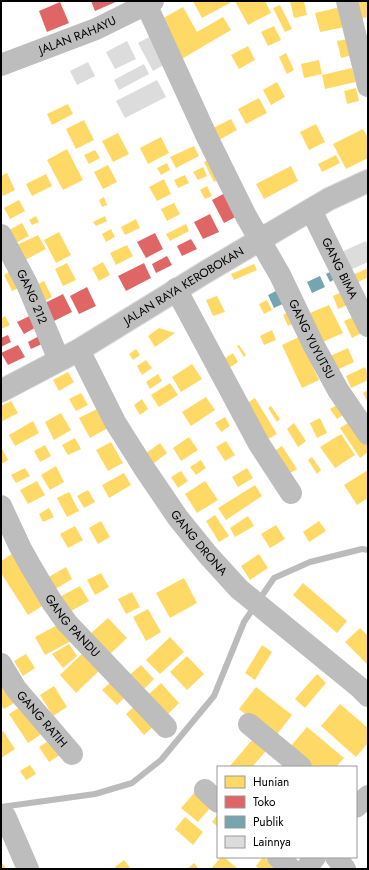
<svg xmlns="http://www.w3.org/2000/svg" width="369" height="870" viewBox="0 0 369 870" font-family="Jost,sans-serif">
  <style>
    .homes { fill: #ffd966 }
    .shops { fill: #e06666 }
    .public { fill: #76a5af }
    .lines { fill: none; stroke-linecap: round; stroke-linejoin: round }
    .stream { stroke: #bbb; stroke-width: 6 }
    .building { fill: #dcdcdc }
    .primary-casing { stroke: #dbdbdb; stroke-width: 24 }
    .street { stroke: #bdbdbd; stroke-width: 22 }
    .primary { stroke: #bdbdbd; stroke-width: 22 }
    .labels { text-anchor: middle; stroke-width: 4; stroke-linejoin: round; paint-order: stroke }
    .street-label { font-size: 12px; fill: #000; stroke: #fff }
  </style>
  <rect width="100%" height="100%" fill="#fff"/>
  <g class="homes">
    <path d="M 193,1 L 229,1 L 230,3 L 202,18 Z"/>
    <path d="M 235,1 L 265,1 L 271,13 L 248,25 Z"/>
    <path d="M 290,1 L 304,1 L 307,15 L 294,18 Z"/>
    <path d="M 350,1 L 368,1 L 368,17 L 354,20 Z"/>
    <path d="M 280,5 L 292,29 L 285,32 L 273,8 Z"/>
    <path d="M 183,7 L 197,32 L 223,17 L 231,30 L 180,60 L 158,21 Z"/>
    <path d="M 340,7 L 345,27 L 320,32 L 315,13 Z"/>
    <path d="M 274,26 L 281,40 L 268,46 L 261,32 Z"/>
    <path d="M 348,39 L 352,55 L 341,58 L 337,41 Z"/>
    <path d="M 248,46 L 255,60 L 239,69 L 231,55 Z"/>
    <path d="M 286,53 L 294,70 L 287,74 L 279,57 Z"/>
    <path d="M 319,60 L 322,74 L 304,78 L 301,64 Z"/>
    <path d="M 352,68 L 356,82 L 325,89 L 322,75 Z"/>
    <path d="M 277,82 L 285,97 L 271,105 L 263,90 Z"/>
    <path d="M 356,88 L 359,101 L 347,104 L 344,91 Z"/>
    <path d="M 259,98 L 267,113 L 246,124 L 238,109 Z"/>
    <path d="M 68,104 L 73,114 L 52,125 L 47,114 Z"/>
    <path d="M 231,119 L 237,130 L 217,141 L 211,129 Z"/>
    <path d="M 84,120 L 94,140 L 76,149 L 66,129 Z"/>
    <path d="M 316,124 L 325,142 L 309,150 L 300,132 Z"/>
    <path d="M 363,129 L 368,138 L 368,158 L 346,169 L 333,144 Z"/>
    <path d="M 118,133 L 129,154 L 113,162 L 102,141 Z"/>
    <path d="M 161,137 L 169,153 L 148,164 L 140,148 Z"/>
    <path d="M 194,146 L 199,156 L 176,168 L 170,157 Z"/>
    <path d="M 67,149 L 83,180 L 63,190 L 47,160 Z"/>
    <path d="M 95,150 L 100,158 L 89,164 L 84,155 Z"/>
    <path d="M 336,155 L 340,163 L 322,172 L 318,164 Z"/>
    <path d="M 213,157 L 223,177 L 214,182 L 204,162 Z"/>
    <path d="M 167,163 L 170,170 L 161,175 L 157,168 Z"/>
    <path d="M 108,165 L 117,182 L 103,189 L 94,172 Z"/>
    <path d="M 291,166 L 298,181 L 264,199 L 256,184 Z"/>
    <path d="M 203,167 L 207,176 L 198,180 L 193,172 Z"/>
    <path d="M 7,173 L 15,190 L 3,196 L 1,192 L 1,176 Z"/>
    <path d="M 46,174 L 52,186 L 32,196 L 26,184 Z"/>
    <path d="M 185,175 L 189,183 L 178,188 L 174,180 Z"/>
    <path d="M 164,179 L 171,194 L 157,201 L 149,187 Z"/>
    <path d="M 207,186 L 212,196 L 205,199 L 200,190 Z"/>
    <path d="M 104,197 L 107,205 L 102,207 L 99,200 Z"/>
    <path d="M 19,200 L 25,211 L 10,219 L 4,208 Z"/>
    <path d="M 174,203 L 180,214 L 167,221 L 161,209 Z"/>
    <path d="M 36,216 L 39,222 L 32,225 L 29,220 Z"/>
    <path d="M 105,216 L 107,221 L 96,226 L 93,222 Z"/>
    <path d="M 136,219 L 140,228 L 125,235 L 121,227 Z"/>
    <path d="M 22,223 L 29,236 L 10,246 L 4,233 Z"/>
    <path d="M 186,224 L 189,231 L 170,241 L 166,234 Z"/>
    <path d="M 111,229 L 115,237 L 106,242 L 102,234 Z"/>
    <path d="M 59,232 L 71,255 L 56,263 L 44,240 Z"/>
    <path d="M 38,235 L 46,249 L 25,260 L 17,245 Z"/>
    <path d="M 127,245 L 133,256 L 116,265 L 110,253 Z"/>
    <path d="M 103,262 L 110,275 L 99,281 L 92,268 Z"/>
    <path d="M 67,263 L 76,280 L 63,286 L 55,269 Z"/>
    <path d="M 254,264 L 257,270 L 234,280 L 231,274 Z"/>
    <path d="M 17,268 L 25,285 L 12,291 L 4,275 Z"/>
    <path d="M 368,268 L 368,277 L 356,283 L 353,275 Z"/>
    <path d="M 44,281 L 52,297 L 38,304 L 29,289 Z"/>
    <path d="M 344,291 L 350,304 L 338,309 L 333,296 Z"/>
    <path d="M 217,296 L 225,312 L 213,316 L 206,300 Z"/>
    <path d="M 267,300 L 272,310 L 264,314 L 259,304 Z"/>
    <path d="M 329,305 L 343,333 L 323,342 L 310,313 Z"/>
    <path d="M 292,310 L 298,321 L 288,326 L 283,315 Z"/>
    <path d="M 358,315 L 365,331 L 352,338 L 344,321 Z"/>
    <path d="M 5,316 L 10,325 L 1,329 L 1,319 Z"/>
    <path d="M 159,328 L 175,333 L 155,347 L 148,336 Z"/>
    <path d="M 272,330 L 276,340 L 264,345 L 260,336 Z"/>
    <path d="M 299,337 L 319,380 L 302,388 L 282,345 Z"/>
    <path d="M 239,345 L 246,355 L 244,357 L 237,346 Z"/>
    <path d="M 348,348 L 354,362 L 337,370 L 330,356 Z"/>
    <path d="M 136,349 L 140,355 L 133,360 L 129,354 Z"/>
    <path d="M 233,353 L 238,362 L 223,372 L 218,363 Z"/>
    <path d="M 146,360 L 152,368 L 142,375 L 137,366 Z"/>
    <path d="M 192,364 L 202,379 L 181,392 L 172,377 Z"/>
    <path d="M 365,367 L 368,374 L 368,380 L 351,388 L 346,376 Z"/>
    <path d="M 68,372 L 74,382 L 59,391 L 53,380 Z"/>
    <path d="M 158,374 L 162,381 L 150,389 L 146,382 Z"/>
    <path d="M 170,383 L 178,395 L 159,407 L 151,395 Z"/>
    <path d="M 368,390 L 368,403 L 363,393 Z"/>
    <path d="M 81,393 L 88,405 L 76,411 L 69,399 Z"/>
    <path d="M 206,397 L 215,410 L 191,426 L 182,412 Z"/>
    <path d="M 255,398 L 277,434 L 263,442 L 241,407 Z"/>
    <path d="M 142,399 L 148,409 L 140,415 L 134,405 Z"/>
    <path d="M 11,401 L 18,413 L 1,422 L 1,406 Z"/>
    <path d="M 343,401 L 349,411 L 337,419 L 330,409 Z"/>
    <path d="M 271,406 L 280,419 L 277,422 L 268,408 Z"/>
    <path d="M 97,409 L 108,428 L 90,438 L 79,418 Z"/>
    <path d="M 61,413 L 71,430 L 54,440 L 45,422 Z"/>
    <path d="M 225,417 L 230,426 L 221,432 L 215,423 Z"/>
    <path d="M 320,418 L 327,433 L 317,438 L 310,423 Z"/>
    <path d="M 354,419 L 368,441 L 368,452 L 360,458 L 340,428 Z"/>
    <path d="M 33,421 L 39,433 L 15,446 L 9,435 Z"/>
    <path d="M 294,423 L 306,441 L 298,447 L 287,429 Z"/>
    <path d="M 341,434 L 355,455 L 335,468 L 320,447 Z"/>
    <path d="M 189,437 L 198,450 L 181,461 L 173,448 Z"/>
    <path d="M 75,438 L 81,449 L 68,455 L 62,445 Z"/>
    <path d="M 226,441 L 235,455 L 225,461 L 216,447 Z"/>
    <path d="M 111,442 L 123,463 L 108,471 L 96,450 Z"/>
    <path d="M 160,443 L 167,453 L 153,464 L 145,454 Z"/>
    <path d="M 45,445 L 51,456 L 40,462 L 34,451 Z"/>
    <path d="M 282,446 L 297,469 L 285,476 L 270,454 Z"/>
    <path d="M 1,447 L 8,460 L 1,464 Z"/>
    <path d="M 312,457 L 321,470 L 317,474 L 308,460 Z"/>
    <path d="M 201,460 L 206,468 L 196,475 L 190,467 Z"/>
    <path d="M 56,466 L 64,482 L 50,490 L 41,475 Z"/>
    <path d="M 25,468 L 30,476 L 16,483 L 11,475 Z"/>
    <path d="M 247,468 L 253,478 L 238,487 L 232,477 Z"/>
    <path d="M 368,470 L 368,498 L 357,505 L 344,485 Z"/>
    <path d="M 181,471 L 188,481 L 178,488 L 171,477 Z"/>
    <path d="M 124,473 L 131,485 L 109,498 L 102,485 Z"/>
    <path d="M 37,481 L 45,495 L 28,504 L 20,490 Z"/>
    <path d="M 205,481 L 218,500 L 197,513 L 185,494 Z"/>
    <path d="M 255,485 L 262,496 L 226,520 L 218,508 Z"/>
    <path d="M 88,490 L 95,502 L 84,508 L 77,496 Z"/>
    <path d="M 69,492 L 79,511 L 67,517 L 57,498 Z"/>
    <path d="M 49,508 L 54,517 L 43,522 L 39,514 Z"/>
    <path d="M 215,515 L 229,536 L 219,542 L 206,521 Z"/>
    <path d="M 248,516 L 254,526 L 235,537 L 230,528 Z"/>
    <path d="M 101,521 L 110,537 L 98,544 L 89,528 Z"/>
    <path d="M 319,521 L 326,531 L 309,542 L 303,532 Z"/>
    <path d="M 276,525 L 285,539 L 270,548 L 261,534 Z"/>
    <path d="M 75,526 L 83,540 L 68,548 L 60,534 Z"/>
    <path d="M 15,552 L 47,603 L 28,615 L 1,573 L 1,561 Z"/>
    <path d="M 259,554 L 268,568 L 250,580 L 241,566 Z"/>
    <path d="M 66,567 L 72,579 L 54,590 L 47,578 Z"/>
    <path d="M 101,573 L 109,587 L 95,595 L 87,580 Z"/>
    <path d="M 184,578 L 197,603 L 170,618 L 156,593 Z"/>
    <path d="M 303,583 L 347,621 L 337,633 L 293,595 Z"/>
    <path d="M 80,586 L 89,601 L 64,615 L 56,599 Z"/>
    <path d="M 132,592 L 140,607 L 126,614 L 118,599 Z"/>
    <path d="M 148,609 L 161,632 L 146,641 L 133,617 Z"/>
    <path d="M 108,618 L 127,638 L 108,656 L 89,635 Z"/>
    <path d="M 63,622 L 73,640 L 45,655 L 35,637 Z"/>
    <path d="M 360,628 L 368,636 L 368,665 L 345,642 Z"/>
    <path d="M 170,637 L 184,652 L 160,674 L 146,660 Z"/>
    <path d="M 69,644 L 77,656 L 63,668 L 52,654 Z"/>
    <path d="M 262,645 L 272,652 L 255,680 L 245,673 Z"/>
    <path d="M 87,649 L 103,667 L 76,693 L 60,675 Z"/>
    <path d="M 26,654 L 35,668 L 23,676 L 14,661 Z"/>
    <path d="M 187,656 L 204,674 L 187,690 L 170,672 Z"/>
    <path d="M 141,665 L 154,679 L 138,695 L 124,680 Z"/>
    <path d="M 317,674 L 326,683 L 305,708 L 295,699 Z"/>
    <path d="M 1,675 L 19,700 L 4,709 L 1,705 Z"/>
    <path d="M 113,680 L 127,695 L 117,705 L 102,690 Z"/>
    <path d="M 161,683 L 179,703 L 167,715 L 148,695 Z"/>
    <path d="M 54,686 L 67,707 L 53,716 L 40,695 Z"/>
    <path d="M 256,687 L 292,715 L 275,737 L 239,709 Z"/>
    <path d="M 139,702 L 158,722 L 144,735 L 126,714 Z"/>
    <path d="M 25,704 L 43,733 L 28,743 L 9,714 Z"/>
    <path d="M 340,704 L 368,728 L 368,743 L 356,757 L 321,726 Z"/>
    <path d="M 307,727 L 344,758 L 336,767 L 314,767 L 290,747 Z"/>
    <path d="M 3,731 L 15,749 L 1,758 L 1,732 Z"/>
    <path d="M 53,738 L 63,753 L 49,762 L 39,747 Z"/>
    <path d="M 253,739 L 266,751 L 252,767 L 229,767 Z"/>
    <path d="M 30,765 L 36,774 L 26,780 L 20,771 Z"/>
    <path d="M 195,792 L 212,806 L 198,822 L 181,808 Z"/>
    <path d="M 218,814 L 218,827 L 212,822 Z"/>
    <path d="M 185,817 L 203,832 L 193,845 L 175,829 Z"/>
    <path d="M 221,857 L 224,857 L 238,869 L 211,869 Z"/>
    <path d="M 263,857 L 277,867 L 275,869 L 259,869 L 256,866 Z"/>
    <path d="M 124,860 L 131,869 L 117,869 L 115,867 Z"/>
    <path d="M 1,862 L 7,869 L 1,869 Z"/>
    <path d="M 194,863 L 199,869 L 187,869 Z"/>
  </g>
  <g class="shops">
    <path d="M 91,1 L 118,1 L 95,11 Z"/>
    <path d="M 60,2 L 69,23 L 47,32 L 39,11 Z"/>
    <path d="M 229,191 L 241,214 L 224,223 L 212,200 Z"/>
    <path d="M 210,214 L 219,232 L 203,239 L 194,222 Z"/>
    <path d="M 155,233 L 163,249 L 146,258 L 137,242 Z"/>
    <path d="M 191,239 L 197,249 L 182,256 L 177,246 Z"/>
    <path d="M 167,256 L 172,265 L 156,273 L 152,264 Z"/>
    <path d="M 144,263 L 151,278 L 126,291 L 118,276 Z"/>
    <path d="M 87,287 L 96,306 L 79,314 L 70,296 Z"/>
    <path d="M 63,294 L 72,312 L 52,322 L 43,304 Z"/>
    <path d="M 34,314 L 40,325 L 24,334 L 17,322 Z"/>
    <path d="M 8,335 L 11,342 L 1,347 L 1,338 Z"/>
    <path d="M 41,335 L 44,343 L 31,349 L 28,342 Z"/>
    <path d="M 18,345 L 25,357 L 8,365 L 1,353 Z"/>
  </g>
  <g class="public">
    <path d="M 334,270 L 337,278 L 330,282 L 326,274 Z"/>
    <path d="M 320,276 L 325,287 L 312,293 L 307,282 Z"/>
    <path d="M 282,288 L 289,301 L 274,308 L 268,295 Z"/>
  </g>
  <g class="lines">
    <path class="stream" d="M 1,807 L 95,794 L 132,783 L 161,760 L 214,696 L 244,622 L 274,578 L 310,562 L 362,549 L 368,550"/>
  </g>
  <g class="building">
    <path d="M 153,35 L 167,63 L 153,71 L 138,43 Z"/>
    <path d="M 127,41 L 136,59 L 115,69 L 106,52 Z"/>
    <path d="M 88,62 L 95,76 L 77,85 L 70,71 Z"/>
    <path d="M 144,64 L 149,74 L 119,90 L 114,80 Z"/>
    <path d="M 157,80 L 166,97 L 125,118 L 116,101 Z"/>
    <path d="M 366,241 L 368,246 L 368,262 L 348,271 L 339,253 Z"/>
  </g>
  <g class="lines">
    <g class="primary-casing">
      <g id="primary">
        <path id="s8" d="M 1,391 L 79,350 L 204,273 L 329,199 L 368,181"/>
      </g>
    </g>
    <g class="street">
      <path d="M 347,1 L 368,86"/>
      <path id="s1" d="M 146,4 L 207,137 L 246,216 L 280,275 L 314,346 L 338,390 L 368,434"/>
      <path id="s2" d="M 1,65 L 96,29 L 153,1"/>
      <path id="s3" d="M 311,210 L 368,326"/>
      <path id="s4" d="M 1,235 L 27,284 L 59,360"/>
      <path d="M 176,289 L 259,444 L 291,493"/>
      <path id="s5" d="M 79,350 L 115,422 L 144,468 L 178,518 L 208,555 L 239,589 L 359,687 L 368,696"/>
      <path id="s6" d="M 1,506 L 20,547 L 30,565 L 52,602 L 67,623 L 166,727"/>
      <path id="s7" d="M 1,664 L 16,689 L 72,754"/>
      <path d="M 249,724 L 301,767"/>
      <path d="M 205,790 L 218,802"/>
      <path d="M 356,807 L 368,796"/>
      <path d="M 5,816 L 28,869"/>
      <path d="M 278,857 L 291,869"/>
      <path d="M 336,857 L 345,869"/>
      <path d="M 306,869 L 315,857"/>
    </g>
    <use href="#primary" class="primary"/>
  </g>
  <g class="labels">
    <g class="street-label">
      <text dy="4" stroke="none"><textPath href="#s2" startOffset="82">JALAN RAHAYU</textPath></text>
      <text dy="4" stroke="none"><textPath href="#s3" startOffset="65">GANG BIMA</textPath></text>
      <text dy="4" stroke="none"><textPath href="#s8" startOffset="211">JALAN RAYA KEROBOKAN</textPath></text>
      <text dy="4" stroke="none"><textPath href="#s4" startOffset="69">GANG 212</textPath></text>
      <text dy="4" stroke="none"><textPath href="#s1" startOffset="374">GANG YUYUTSU</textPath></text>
      <text dy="4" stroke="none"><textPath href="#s5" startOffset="228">GANG DRONA</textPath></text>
      <text dy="4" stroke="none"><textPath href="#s6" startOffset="140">GANG PANDU</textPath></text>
      <text dy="4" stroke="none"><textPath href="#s7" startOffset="69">GANG RATIH</textPath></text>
    </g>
  </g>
  <rect width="369" height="870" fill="none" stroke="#000000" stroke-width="4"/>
  <rect x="217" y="766" width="140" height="92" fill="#ffffff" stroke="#999999"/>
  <rect x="225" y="776" width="20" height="12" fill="#ffd966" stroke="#999999"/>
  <text x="253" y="786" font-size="12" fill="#000000">Hunian</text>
  <rect x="225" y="796" width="20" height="12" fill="#e06666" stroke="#999999"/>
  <text x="253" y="806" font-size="12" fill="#000000">Toko</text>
  <rect x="225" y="816" width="20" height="12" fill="#76a5af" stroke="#999999"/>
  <text x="253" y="826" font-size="12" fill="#000000">Publik</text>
  <rect x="225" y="836" width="20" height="12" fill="#dcdcdc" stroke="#999999"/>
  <text x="253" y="846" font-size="12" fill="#000000">Lainnya</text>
</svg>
